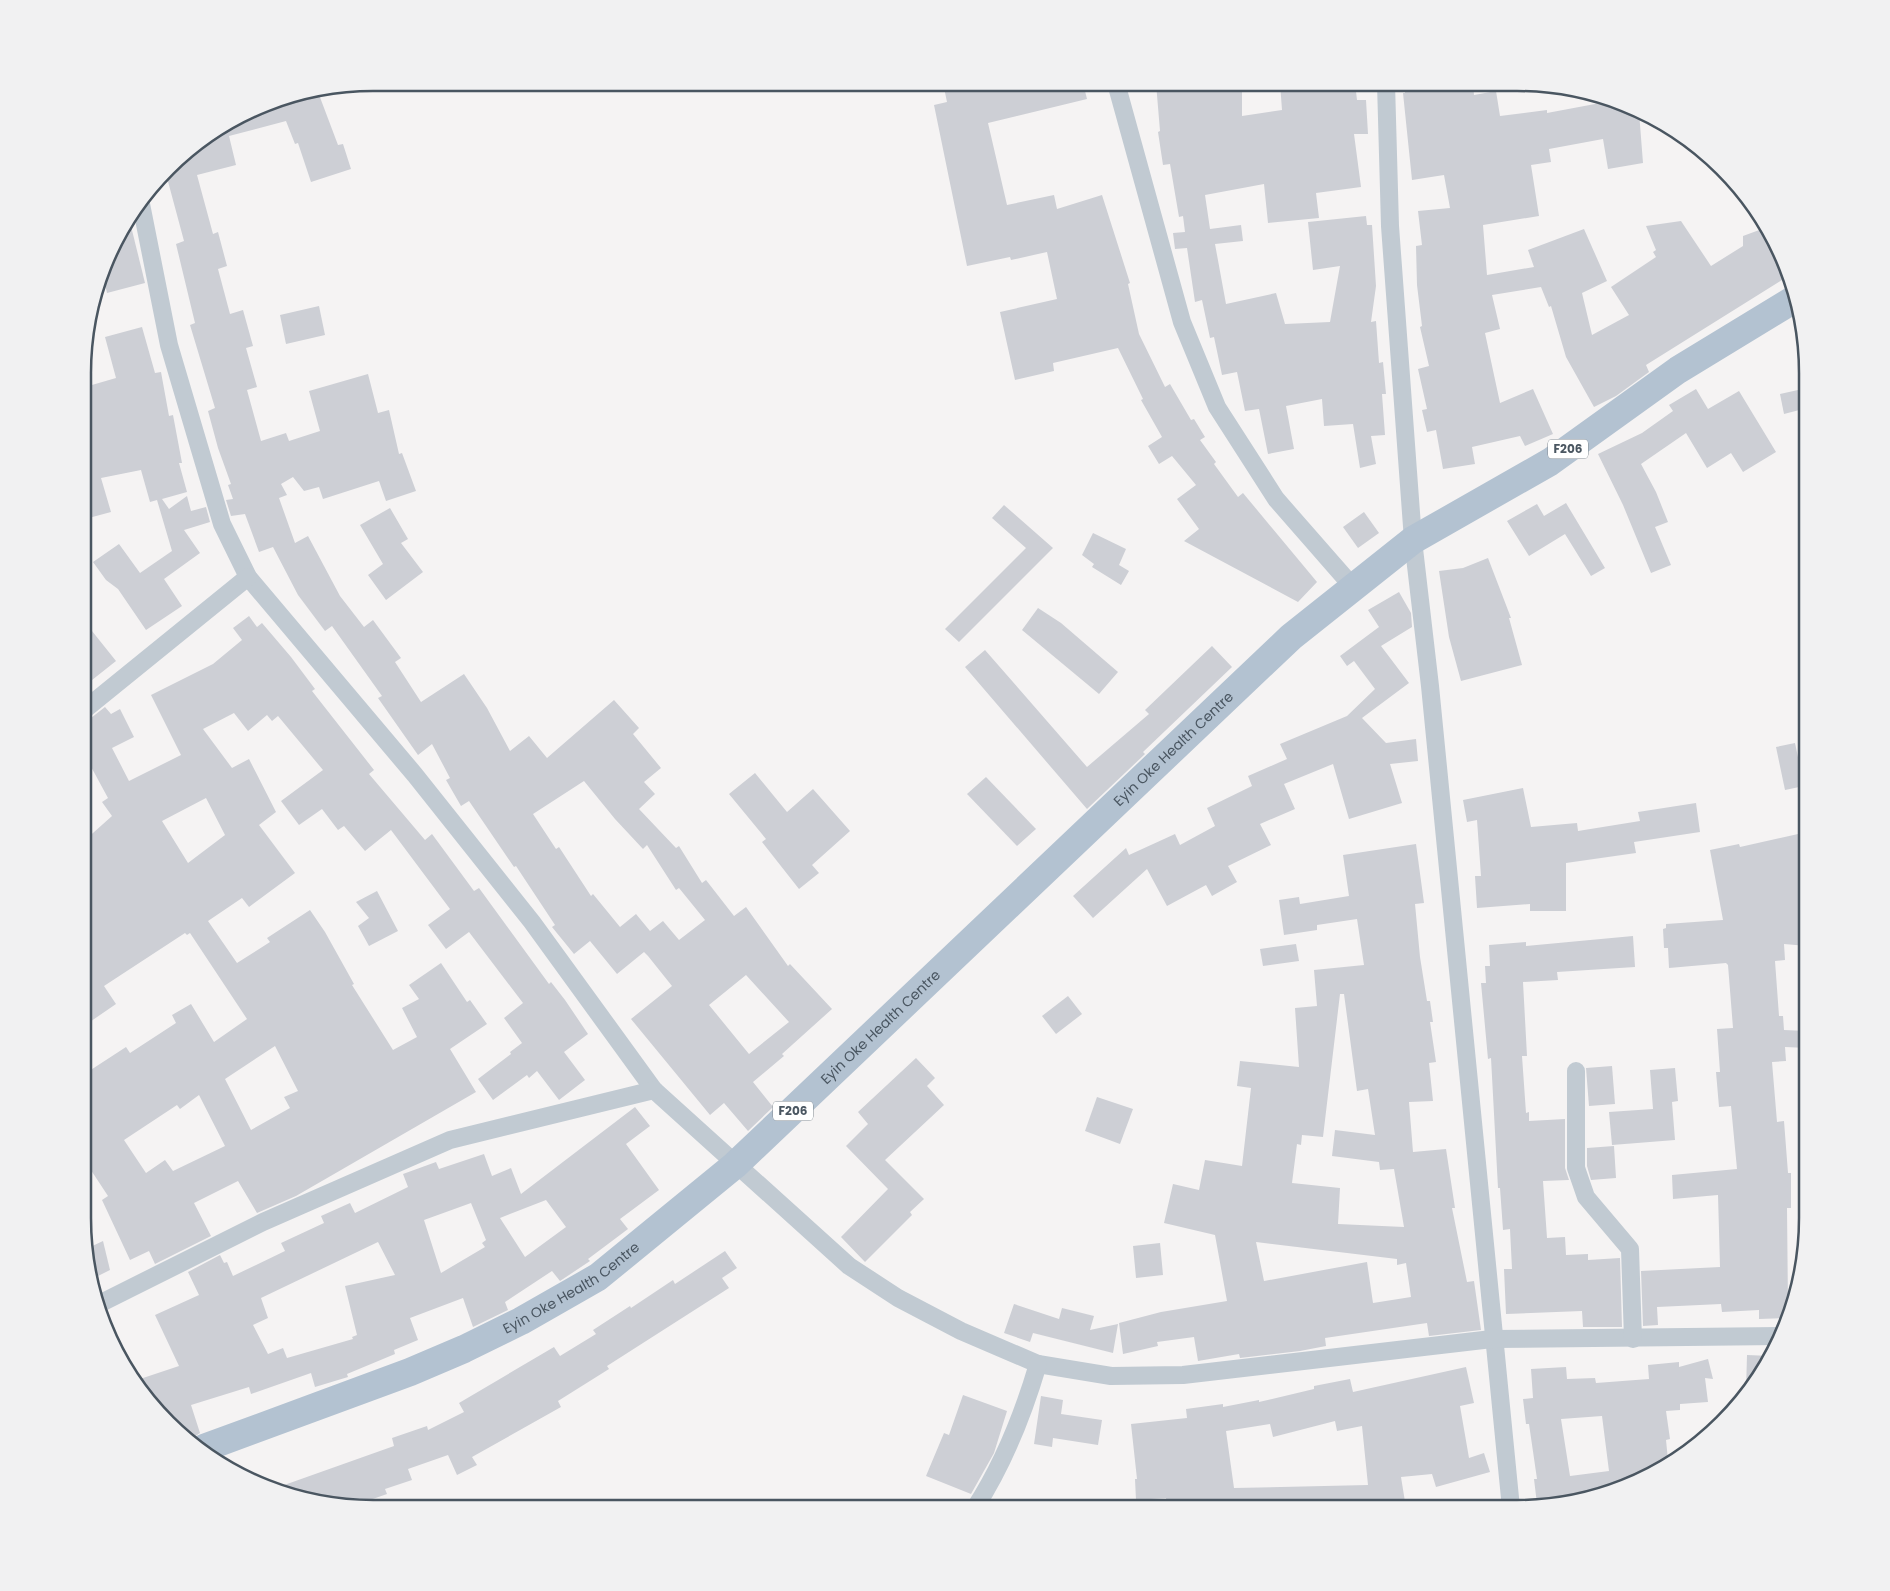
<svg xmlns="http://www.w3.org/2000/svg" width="1890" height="1591" viewBox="0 0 1890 1591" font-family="Poppins,sans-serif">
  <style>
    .building { fill: #cdcfd5; fill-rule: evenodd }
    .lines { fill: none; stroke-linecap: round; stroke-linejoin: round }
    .street { stroke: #c1cad2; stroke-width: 18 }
    .primary { stroke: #b3c2d1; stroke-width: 28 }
    .labels { text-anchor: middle; stroke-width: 5; stroke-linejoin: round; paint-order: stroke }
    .shield { fill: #fff; stroke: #808990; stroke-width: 1 }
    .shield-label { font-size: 12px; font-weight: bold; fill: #4a5661 }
    .street-label { font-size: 14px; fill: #4a5661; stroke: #fff }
    .rim { fill: none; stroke: #4a5661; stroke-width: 2.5 }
  </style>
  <rect width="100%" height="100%" fill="#f5f3f3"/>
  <g class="building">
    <path d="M 943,83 L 1083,83 L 1087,99 L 988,123 L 1007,205 L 1054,195 L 1057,209 L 1102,195 L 1130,283 L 1128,284 L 1139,334 L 1165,387 L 1170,384 L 1191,420 L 1194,419 L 1205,437 L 1200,440 L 1216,462 L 1214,464 L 1238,497 L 1243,493 L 1317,582 L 1298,602 L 1184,541 L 1199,529 L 1177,499 L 1196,485 L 1172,456 L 1159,464 L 1148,446 L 1162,437 L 1141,400 L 1143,399 L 1118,348 L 1053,363 L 1054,371 L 1015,380 L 1000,312 L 1057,299 L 1047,252 L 1011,260 L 1010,257 L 967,266 L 934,105 L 947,102 Z"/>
    <path d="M 1156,83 L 1238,83 L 1242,85 L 1242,116 L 1282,110 L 1280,83 L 1355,83 L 1357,100 L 1366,100 L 1368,134 L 1354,134 L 1361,187 L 1316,193 L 1319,218 L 1268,223 L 1264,184 L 1205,195 L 1210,229 L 1241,225 L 1243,241 L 1215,244 L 1226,304 L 1276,293 L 1285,324 L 1330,322 L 1340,266 L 1313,270 L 1308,222 L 1366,216 L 1367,225 L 1372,225 L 1376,286 L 1371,322 L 1376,321 L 1379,363 L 1383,362 L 1386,394 L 1382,394 L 1385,435 L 1371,436 L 1376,464 L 1360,468 L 1353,424 L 1324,426 L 1322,399 L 1286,406 L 1294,449 L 1268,454 L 1259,409 L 1245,411 L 1237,372 L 1222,375 L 1214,337 L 1210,338 L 1202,300 L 1195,302 L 1187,248 L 1175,249 L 1173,233 L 1185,232 L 1183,216 L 1179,217 L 1170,164 L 1163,165 L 1158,132 L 1160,131 Z"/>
    <path d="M 1404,83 L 1473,83 L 1474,95 L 1496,91 L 1500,116 L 1547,110 L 1547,113 L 1611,101 L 1628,105 L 1639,112 L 1643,163 L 1608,169 L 1603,139 L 1549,149 L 1551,162 L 1531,165 L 1539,216 L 1483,225 L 1487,275 L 1534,267 L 1528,250 L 1584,229 L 1607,281 L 1582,293 L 1592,335 L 1629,315 L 1611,287 L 1656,257 L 1653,252 L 1656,250 L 1646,226 L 1681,221 L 1711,266 L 1743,246 L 1743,236 L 1762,229 L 1767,241 L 1787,277 L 1646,365 L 1649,372 L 1616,396 L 1594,407 L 1566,357 L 1551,306 L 1549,307 L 1541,287 L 1492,295 L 1500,329 L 1485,333 L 1500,403 L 1533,389 L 1553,434 L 1525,446 L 1520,436 L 1472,447 L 1475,464 L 1443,469 L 1436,430 L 1427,432 L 1422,410 L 1427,409 L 1418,369 L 1429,366 L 1420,327 L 1422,326 L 1417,285 L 1416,246 L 1422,245 L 1418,211 L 1450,208 L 1444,175 L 1412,180 L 1403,93 L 1405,93 Z"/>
    <path d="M 318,92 L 338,145 L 343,144 L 351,169 L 311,182 L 298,143 L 295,144 L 286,121 L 229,136 L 236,165 L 197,175 L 213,234 L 218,232 L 227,266 L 218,269 L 230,314 L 243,310 L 253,346 L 246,348 L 257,387 L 247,390 L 261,441 L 286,433 L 289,441 L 320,431 L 309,391 L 368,374 L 378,413 L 389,410 L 399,454 L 402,453 L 416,491 L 386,501 L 379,481 L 323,499 L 319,487 L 304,491 L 293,477 L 281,484 L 287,495 L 279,498 L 295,543 L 308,536 L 340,596 L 364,627 L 373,620 L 401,658 L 395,662 L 421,702 L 464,674 L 487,708 L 510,751 L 529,736 L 547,758 L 614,700 L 639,728 L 633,734 L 661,768 L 644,782 L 655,794 L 639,809 L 676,848 L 679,846 L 702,883 L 706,880 L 734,916 L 746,907 L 788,966 L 790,964 L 832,1009 L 782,1054 L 784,1056 L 753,1082 L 773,1107 L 748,1131 L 724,1103 L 710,1115 L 631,1019 L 672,986 L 648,956 L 644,952 L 617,974 L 590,941 L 574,954 L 552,927 L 555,925 L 516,866 L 514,867 L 469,801 L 461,806 L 446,780 L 450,778 L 432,744 L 418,755 L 378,698 L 382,696 L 332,626 L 325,631 L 298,595 L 273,547 L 259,552 L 245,514 L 231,516 L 226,500 L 233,499 L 228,485 L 231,484 L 218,448 L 208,411 L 215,408 L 190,325 L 195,323 L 176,244 L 184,241 L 166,174 L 182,154 L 274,101 L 275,106 L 297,95 ZM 584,781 L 615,819 L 643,849 L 647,845 L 676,890 L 679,888 L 705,920 L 679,940 L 663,921 L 650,931 L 636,914 L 620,927 L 593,894 L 591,896 L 559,847 L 556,849 L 533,814 ZM 746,975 L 789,1022 L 749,1054 L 709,1005 Z"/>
    <path d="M 129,218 L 145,283 L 107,293 L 104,280 L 121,228 Z"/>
    <path d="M 319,306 L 325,335 L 286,344 L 280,315 Z"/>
    <path d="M 142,327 L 155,373 L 161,372 L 169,416 L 173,415 L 182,463 L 179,463 L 187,492 L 162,499 L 169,509 L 187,496 L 191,511 L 206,507 L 210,522 L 184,530 L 200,553 L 164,579 L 182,606 L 146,630 L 118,589 L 106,580 L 93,562 L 119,544 L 140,573 L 172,551 L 157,500 L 150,502 L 141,470 L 101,478 L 111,512 L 85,519 L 85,387 L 116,378 L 105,337 Z"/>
    <path d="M 1807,388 L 1807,408 L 1784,414 L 1780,394 Z"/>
    <path d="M 1696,389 L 1708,409 L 1739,391 L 1776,452 L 1743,472 L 1731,453 L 1707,468 L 1686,433 L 1641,464 L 1656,492 L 1668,522 L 1655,527 L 1671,565 L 1651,573 L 1623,505 L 1598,454 L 1642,433 L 1673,411 L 1669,405 Z"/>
    <path d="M 1566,503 L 1605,568 L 1591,576 L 1565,534 L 1529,556 L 1507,521 L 1537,504 L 1544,516 Z"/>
    <path d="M 1004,505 L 1053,548 L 959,642 L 945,629 L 1026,548 L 992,518 Z"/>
    <path d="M 390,508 L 408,539 L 401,543 L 423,572 L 386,600 L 368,575 L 383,564 L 360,525 Z"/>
    <path d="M 1364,512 L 1379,533 L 1358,548 L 1343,527 Z"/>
    <path d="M 1093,533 L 1126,549 L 1119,565 L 1129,571 L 1121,585 L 1092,567 L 1094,564 L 1082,555 Z"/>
    <path d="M 1488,558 L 1511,618 L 1509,618 L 1522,665 L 1461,681 L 1449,637 L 1439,571 L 1463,568 Z"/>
    <path d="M 1399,592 L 1411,613 L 1412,627 L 1381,646 L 1409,683 L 1362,718 L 1386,743 L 1416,739 L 1418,761 L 1390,764 L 1402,803 L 1349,819 L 1333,764 L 1284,784 L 1295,809 L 1260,824 L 1271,845 L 1228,866 L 1237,882 L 1212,896 L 1206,885 L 1167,906 L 1147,869 L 1093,918 L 1073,896 L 1126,848 L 1129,855 L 1175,834 L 1180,845 L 1215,826 L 1207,808 L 1252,786 L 1248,776 L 1287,759 L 1280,744 L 1347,716 L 1375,689 L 1354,661 L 1347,666 L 1340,656 L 1379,627 L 1368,610 Z"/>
    <path d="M 1038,608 L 1061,623 L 1118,672 L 1099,694 L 1022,630 Z"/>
    <path d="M 249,616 L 257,627 L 262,623 L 291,657 L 315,689 L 312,691 L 374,770 L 369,774 L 425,840 L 432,834 L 474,891 L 479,888 L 549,984 L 551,982 L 565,1000 L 588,1034 L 564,1052 L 585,1080 L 559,1100 L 537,1071 L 529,1078 L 527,1075 L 493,1100 L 478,1079 L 511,1054 L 510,1052 L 522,1043 L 504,1018 L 523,1003 L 469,932 L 446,949 L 428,925 L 450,909 L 391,830 L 365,851 L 344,826 L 338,830 L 322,809 L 299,825 L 281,801 L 323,770 L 278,716 L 272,721 L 267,715 L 248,731 L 234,713 L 203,729 L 232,768 L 249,759 L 276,812 L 259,825 L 295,873 L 249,907 L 242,898 L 208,921 L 237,963 L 270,942 L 267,938 L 310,910 L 325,932 L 354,984 L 352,985 L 393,1050 L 417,1037 L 402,1008 L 419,999 L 409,985 L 441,963 L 467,1002 L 470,1000 L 487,1024 L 450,1049 L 476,1092 L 296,1196 L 257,1213 L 238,1181 L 194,1203 L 211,1236 L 155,1264 L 149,1251 L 130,1260 L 102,1200 L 108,1196 L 83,1158 L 83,1075 L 126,1047 L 130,1053 L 176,1023 L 172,1015 L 191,1004 L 214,1042 L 247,1019 L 190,933 L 187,935 L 185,933 L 104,986 L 116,1004 L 84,1026 L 84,841 L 112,816 L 102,802 L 108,798 L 89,763 L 84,766 L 84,720 L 91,718 L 105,707 L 111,714 L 120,709 L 134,737 L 112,748 L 129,781 L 181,755 L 151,695 L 213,664 L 242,640 L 233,628 ZM 206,798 L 225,835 L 188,863 L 162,821 ZM 275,1046 L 298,1091 L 284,1097 L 290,1108 L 251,1130 L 225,1079 ZM 199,1095 L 225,1146 L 173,1171 L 165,1160 L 146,1173 L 124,1140 L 177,1105 L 180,1109 Z"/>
    <path d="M 84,621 L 116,661 L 87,684 L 92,690 L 84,696 Z"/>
    <path d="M 1212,646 L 1232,667 L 1143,752 L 1145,754 L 1087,809 L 965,667 L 985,650 L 1087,767 L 1149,714 L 1145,710 Z"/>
    <path d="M 1795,743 L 1804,786 L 1785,790 L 1776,747 Z"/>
    <path d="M 755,773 L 787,812 L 813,789 L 850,831 L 812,865 L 819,873 L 799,889 L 762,842 L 766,839 L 729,794 Z"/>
    <path d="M 986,777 L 1036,829 L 1017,846 L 967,794 Z"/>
    <path d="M 1523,788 L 1531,827 L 1577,823 L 1578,831 L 1640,821 L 1638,812 L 1696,803 L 1700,832 L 1634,842 L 1636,853 L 1566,863 L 1566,911 L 1530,911 L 1530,904 L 1477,908 L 1475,876 L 1481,876 L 1477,820 L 1467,822 L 1463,800 Z"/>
    <path d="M 1807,832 L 1807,946 L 1784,944 L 1785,960 L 1775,961 L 1779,1016 L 1783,1016 L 1784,1030 L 1807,1031 L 1807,1048 L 1785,1047 L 1786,1061 L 1772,1062 L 1777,1122 L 1784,1121 L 1788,1173 L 1791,1173 L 1791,1208 L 1787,1208 L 1788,1307 L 1785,1318 L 1759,1319 L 1759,1310 L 1722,1312 L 1721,1304 L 1657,1307 L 1658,1325 L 1643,1326 L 1641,1271 L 1720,1267 L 1718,1195 L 1673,1199 L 1672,1175 L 1737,1169 L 1731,1106 L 1719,1107 L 1716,1072 L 1720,1072 L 1717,1029 L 1733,1028 L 1728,965 L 1726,963 L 1669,968 L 1668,948 L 1664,948 L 1663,929 L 1666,928 L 1666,924 L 1723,920 L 1710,850 L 1739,844 L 1740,847 Z"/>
    <path d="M 1416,844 L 1424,903 L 1415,904 L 1420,957 L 1427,1001 L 1430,1001 L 1433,1022 L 1430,1022 L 1436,1062 L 1429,1063 L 1433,1101 L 1409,1102 L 1413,1152 L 1446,1149 L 1455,1208 L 1452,1208 L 1467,1282 L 1474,1281 L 1481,1330 L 1429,1336 L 1427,1323 L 1325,1338 L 1326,1346 L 1300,1351 L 1240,1358 L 1239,1354 L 1198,1361 L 1194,1337 L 1157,1342 L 1158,1346 L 1123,1354 L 1119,1323 L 1161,1312 L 1227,1301 L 1215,1235 L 1164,1223 L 1173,1184 L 1199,1190 L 1205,1160 L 1242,1166 L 1251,1088 L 1237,1086 L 1240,1061 L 1299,1067 L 1295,1008 L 1317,1006 L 1314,970 L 1364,965 L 1357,919 L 1317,925 L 1317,930 L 1284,935 L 1279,900 L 1299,897 L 1300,904 L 1349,896 L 1343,855 ZM 1340,994 L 1344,994 L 1357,1091 L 1368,1089 L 1375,1135 L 1335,1130 L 1332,1156 L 1379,1162 L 1380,1170 L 1394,1169 L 1404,1227 L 1338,1224 L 1340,1188 L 1292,1183 L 1297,1144 L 1301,1145 L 1302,1135 L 1323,1137 ZM 1256,1242 L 1397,1259 L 1397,1265 L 1406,1263 L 1411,1297 L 1373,1303 L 1367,1262 L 1264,1281 Z"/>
    <path d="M 377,891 L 398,931 L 369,946 L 358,926 L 369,918 L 356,902 Z"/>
    <path d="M 1633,936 L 1635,967 L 1557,972 L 1558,980 L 1523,982 L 1527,1056 L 1522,1056 L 1526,1113 L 1529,1112 L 1529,1121 L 1565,1119 L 1565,1168 L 1569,1180 L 1543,1181 L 1547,1238 L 1565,1237 L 1566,1255 L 1588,1254 L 1588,1260 L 1620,1258 L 1622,1327 L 1583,1327 L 1582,1311 L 1506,1314 L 1504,1269 L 1512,1269 L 1510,1229 L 1503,1230 L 1500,1188 L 1498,1188 L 1491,1058 L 1488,1059 L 1481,983 L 1486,983 L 1485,966 L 1490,966 L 1489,945 L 1526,942 L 1526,946 Z"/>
    <path d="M 1296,944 L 1299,961 L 1263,966 L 1260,949 Z"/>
    <path d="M 1068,996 L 1082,1014 L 1056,1034 L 1042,1016 Z"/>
    <path d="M 916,1058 L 935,1078 L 927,1086 L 944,1105 L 885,1160 L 924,1199 L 910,1212 L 912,1215 L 865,1262 L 841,1237 L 888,1189 L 846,1146 L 868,1124 L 858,1112 Z"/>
    <path d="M 1612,1066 L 1615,1104 L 1589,1106 L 1586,1068 Z"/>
    <path d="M 1675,1068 L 1678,1101 L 1672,1102 L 1675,1140 L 1612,1145 L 1609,1112 L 1653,1109 L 1650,1070 Z"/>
    <path d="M 1097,1097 L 1133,1109 L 1120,1144 L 1085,1131 Z"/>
    <path d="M 635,1107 L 650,1126 L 626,1144 L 659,1190 L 620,1219 L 628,1229 L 588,1259 L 590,1261 L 560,1281 L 552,1271 L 505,1302 L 508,1310 L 473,1327 L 463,1298 L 410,1318 L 418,1340 L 394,1350 L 395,1354 L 347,1374 L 348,1377 L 315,1387 L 311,1373 L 251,1394 L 249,1387 L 191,1405 L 200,1433 L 191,1439 L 168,1424 L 137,1380 L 179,1366 L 155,1315 L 199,1295 L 188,1272 L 220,1255 L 224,1263 L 227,1262 L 233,1276 L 285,1251 L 281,1243 L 324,1223 L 321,1216 L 350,1203 L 355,1213 L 408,1187 L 403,1174 L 436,1162 L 439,1169 L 484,1154 L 492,1176 L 511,1168 L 521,1194 ZM 546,1200 L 566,1227 L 525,1257 L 500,1218 ZM 471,1203 L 486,1240 L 482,1243 L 485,1247 L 441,1273 L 424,1220 ZM 378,1242 L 395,1275 L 345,1286 L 357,1335 L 352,1337 L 353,1339 L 287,1358 L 283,1348 L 268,1354 L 253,1325 L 268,1318 L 261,1298 Z"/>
    <path d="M 1614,1146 L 1616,1178 L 1591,1180 L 1587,1166 L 1587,1148 Z"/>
    <path d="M 103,1241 L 110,1270 L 94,1278 L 86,1249 Z"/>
    <path d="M 1160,1243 L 1163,1275 L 1136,1278 L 1133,1246 Z"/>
    <path d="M 725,1251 L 737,1268 L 722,1278 L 729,1288 L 607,1366 L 609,1369 L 558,1401 L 561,1407 L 472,1457 L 477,1465 L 457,1475 L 448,1455 L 408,1469 L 412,1480 L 385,1489 L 387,1494 L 350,1507 L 347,1498 L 332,1503 L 273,1489 L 394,1446 L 392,1438 L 427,1426 L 428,1430 L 464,1412 L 459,1403 L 554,1347 L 560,1356 L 596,1334 L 593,1330 L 630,1306 L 631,1308 L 673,1280 L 675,1284 Z"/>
    <path d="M 1014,1304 L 1059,1319 L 1062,1308 L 1094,1316 L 1090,1330 L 1118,1324 L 1113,1353 L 1033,1333 L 1030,1342 L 1004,1333 Z"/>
    <path d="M 1747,1355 L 1771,1356 L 1746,1391 Z"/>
    <path d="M 1708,1359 L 1713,1379 L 1705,1378 L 1708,1402 L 1680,1404 L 1680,1410 L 1666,1411 L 1670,1439 L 1666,1440 L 1668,1460 L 1628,1486 L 1537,1504 L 1534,1479 L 1537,1479 L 1529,1424 L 1526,1424 L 1523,1399 L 1533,1398 L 1531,1369 L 1566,1367 L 1567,1379 L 1595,1378 L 1596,1383 L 1649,1379 L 1648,1365 L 1679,1362 L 1679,1367 ZM 1602,1416 L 1609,1471 L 1570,1476 L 1561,1419 Z"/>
    <path d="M 1466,1367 L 1474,1403 L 1460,1406 L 1469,1458 L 1484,1453 L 1490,1472 L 1436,1487 L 1432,1474 L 1401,1477 L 1406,1508 L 1296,1508 L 1296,1505 L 1251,1508 L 1168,1508 L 1166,1498 L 1136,1500 L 1135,1479 L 1137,1479 L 1131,1424 L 1187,1418 L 1186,1409 L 1223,1404 L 1223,1407 L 1259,1400 L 1259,1402 L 1314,1389 L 1314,1386 L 1350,1379 L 1353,1392 ZM 1335,1421 L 1337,1431 L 1362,1426 L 1368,1485 L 1234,1488 L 1226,1431 L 1270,1424 L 1273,1437 Z"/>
    <path d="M 963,1395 L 1007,1411 L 994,1453 L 971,1494 L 926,1476 L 944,1433 L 949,1435 Z"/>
    <path d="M 1041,1396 L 1063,1400 L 1061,1414 L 1102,1420 L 1098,1445 L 1053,1438 L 1052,1447 L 1034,1444 Z"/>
  </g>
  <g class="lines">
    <g class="street">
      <path d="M 1116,83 L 1182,322 L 1217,407 L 1276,499 L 1353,587"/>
      <path d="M 1386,83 L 1390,226 L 1413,540 L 1430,686 L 1511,1508"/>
      <path d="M 141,204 L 169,345 L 222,524 L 248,577 L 415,775 L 532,922 L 654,1090 L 849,1266 L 898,1298 L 961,1331 L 1038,1364 L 1111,1376 L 1183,1375 L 1492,1339 L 1780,1336"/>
      <path d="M 84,710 L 248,577"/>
      <path d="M 1576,1071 L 1576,1168 L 1586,1197 L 1630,1249 L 1633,1339"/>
      <path d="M 101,1303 L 263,1222 L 450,1140 L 654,1090"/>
      <path d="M 975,1508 C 1004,1463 1023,1415 1038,1364"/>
    </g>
    <path class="primary" id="s1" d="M 204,1448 L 410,1372 L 464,1349 L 521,1321 L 598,1277 L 735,1165 L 1291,637 L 1413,540 L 1550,462 L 1678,370 L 1793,300"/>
  </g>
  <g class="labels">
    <g class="shield">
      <rect x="1548" y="439.5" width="40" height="19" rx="4"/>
      <rect x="773" y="1101.5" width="40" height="19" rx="4"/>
    </g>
    <g class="shield-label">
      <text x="1568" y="453">F206</text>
      <text x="793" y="1115">F206</text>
    </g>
    <g class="street-label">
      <text dy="5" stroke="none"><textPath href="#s1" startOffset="1212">Eyin Oke Health Centre</textPath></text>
      <text dy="5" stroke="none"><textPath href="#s1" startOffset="808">Eyin Oke Health Centre</textPath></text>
      <text dy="5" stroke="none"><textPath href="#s1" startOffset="402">Eyin Oke Health Centre</textPath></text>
    </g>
  </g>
  <path d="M0 0H1890V1591H0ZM373 91H1517A282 282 0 0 1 1799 373V1218A282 282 0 0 1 1517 1500H373A282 282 0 0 1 91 1218V373A282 282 0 0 1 373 91Z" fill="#f1f1f2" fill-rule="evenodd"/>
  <path class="rim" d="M373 91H1517A282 282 0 0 1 1799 373V1218A282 282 0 0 1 1517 1500H373A282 282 0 0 1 91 1218V373A282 282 0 0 1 373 91Z"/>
</svg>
